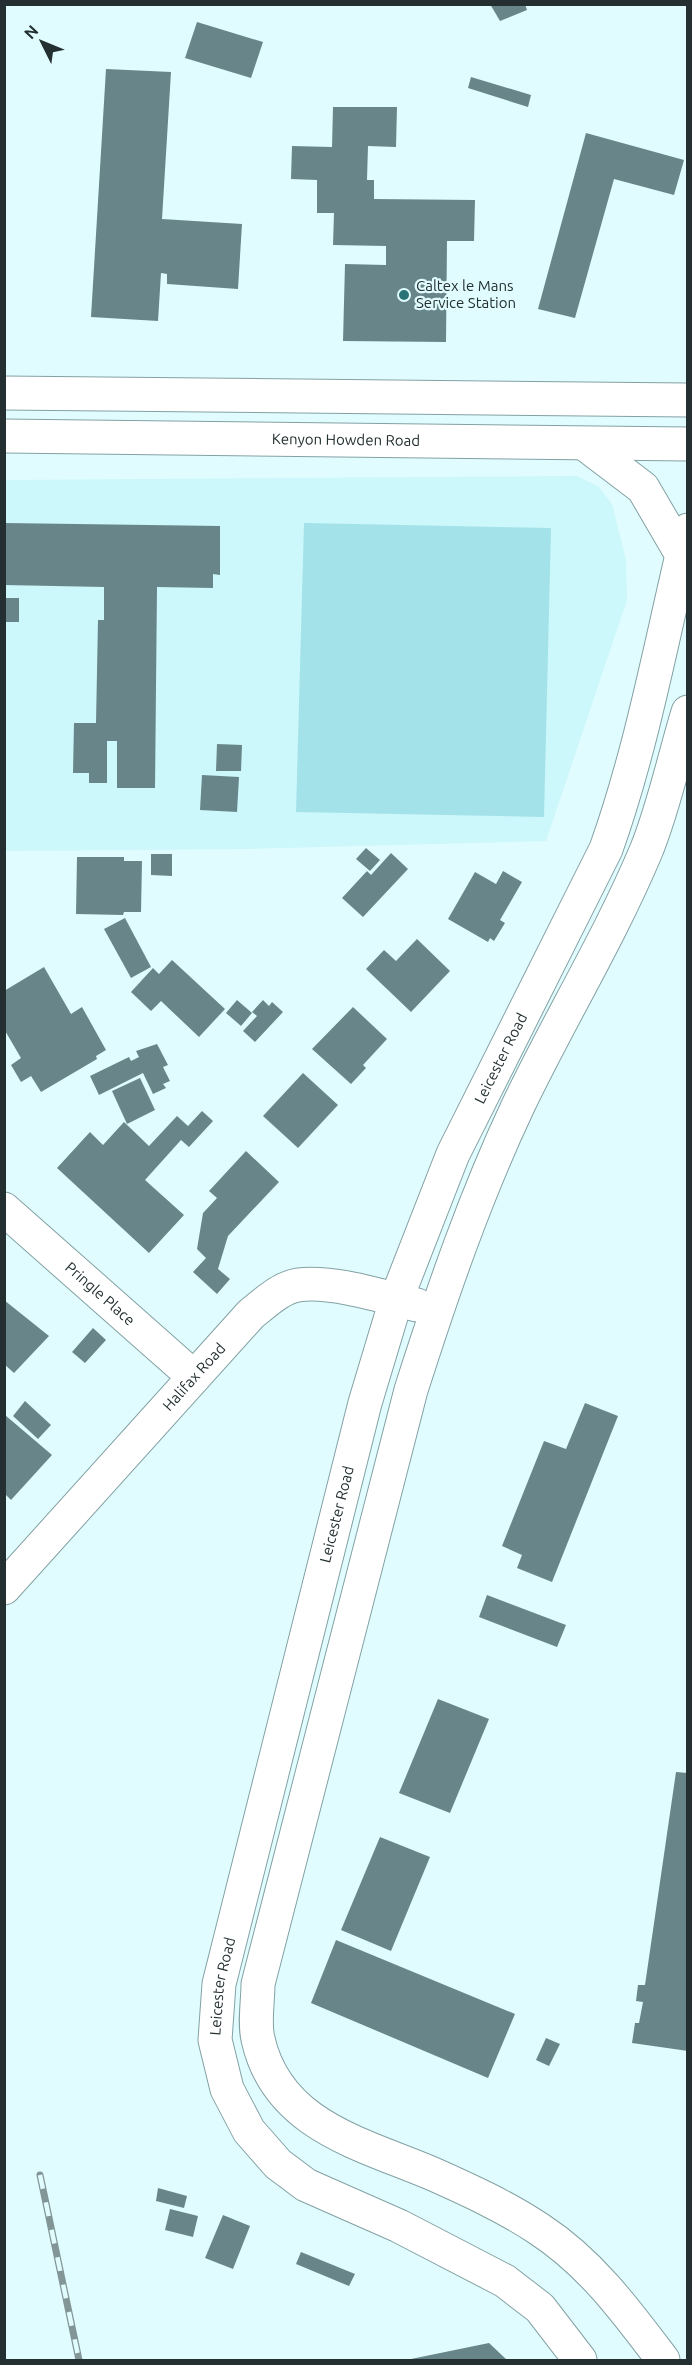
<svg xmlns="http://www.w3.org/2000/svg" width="692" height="2365" viewBox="0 0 692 2365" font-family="Ubuntu,sans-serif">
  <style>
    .built { fill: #ccf7fb }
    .green { fill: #a3e2e8 }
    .building { fill: #688689 }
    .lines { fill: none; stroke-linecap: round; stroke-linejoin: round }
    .street-casing { stroke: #83a1a4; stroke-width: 35 }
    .secondary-casing { stroke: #83a1a4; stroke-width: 35 }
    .street { stroke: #fff; stroke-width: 33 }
    .secondary { stroke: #fff; stroke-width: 33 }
    .rail-casing { stroke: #829597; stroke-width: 7 }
    .rail { stroke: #e1fcfe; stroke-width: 4.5; stroke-dasharray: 14; stroke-linecap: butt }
    .poi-dot { fill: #287278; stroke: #e1fcfe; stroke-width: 2 }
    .labels { text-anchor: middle; stroke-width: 4.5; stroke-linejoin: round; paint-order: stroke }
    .poi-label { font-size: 15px; fill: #232f30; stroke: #e1fcfe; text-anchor: start }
    .street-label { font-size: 15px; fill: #232f30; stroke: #e1fcfe }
  </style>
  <rect width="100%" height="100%" fill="#e1fcfe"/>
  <path class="built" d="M 577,476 L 599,487 L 612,504 L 626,560 L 627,600 L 546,841 L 246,849 L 5,851 L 5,480 Z"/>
  <path class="green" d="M 304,523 L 551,528 L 544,817 L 296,812 Z"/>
  <g class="building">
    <path d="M 490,4 L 525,4 L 527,10 L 500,21 Z"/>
    <path d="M 197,22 L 263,42 L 251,78 L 185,58 Z"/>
    <path d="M 106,69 L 171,72 L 162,219 L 242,224 L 238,289 L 167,284 L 167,274 L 161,273 L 158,321 L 91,317 Z"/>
    <path d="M 471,77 L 531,95 L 528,107 L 468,88 Z"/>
    <path d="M 333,107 L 397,107 L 396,147 L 368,146 L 367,180 L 374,180 L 374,199 L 475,200 L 474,241 L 447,241 L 446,342 L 343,341 L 345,264 L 386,265 L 386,246 L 333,245 L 334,213 L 317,213 L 317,180 L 291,179 L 292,146 L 332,147 Z"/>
    <path d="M 586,133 L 684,160 L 674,195 L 614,179 L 575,318 L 538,309 Z"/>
    <path d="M 4,523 L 220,526 L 220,575 L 213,574 L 213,588 L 157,587 L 155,788 L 117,788 L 117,741 L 107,741 L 107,783 L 89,783 L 89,773 L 73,773 L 74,723 L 96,723 L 98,620 L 104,620 L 104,587 L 4,585 Z"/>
    <rect x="4" y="598" width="15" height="24"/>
    <path d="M 217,744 L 242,745 L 241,771 L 216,771 Z"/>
    <path d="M 202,775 L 239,777 L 237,812 L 200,810 Z"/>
    <path d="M 366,848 L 380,860 L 370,871 L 356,859 Z"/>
    <path d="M 391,853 L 408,869 L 363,917 L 342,898 L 367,871 L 371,875 Z"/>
    <path d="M 151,854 L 172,854 L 172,876 L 151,875 Z"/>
    <path d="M 77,857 L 124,857 L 124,861 L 142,861 L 141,912 L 124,912 L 123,915 L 76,914 Z"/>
    <path d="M 503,871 L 522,882 L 500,920 L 505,923 L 494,941 L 490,938 L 488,942 L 448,919 L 475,872 L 496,884 Z"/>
    <path d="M 125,918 L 151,967 L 131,978 L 104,929 Z"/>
    <path d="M 417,939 L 450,971 L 411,1012 L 366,969 L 384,950 L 396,961 Z"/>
    <path d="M 172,960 L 225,1009 L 199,1037 L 161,1001 L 151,1011 L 131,992 L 153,968 L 159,974 Z"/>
    <path d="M 44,967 L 71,1014 L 82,1007 L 106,1050 L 96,1056 L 97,1059 L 41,1092 L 31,1076 L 21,1082 L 11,1065 L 21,1058 L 4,1029 L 4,991 Z"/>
    <path d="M 237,1000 L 252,1013 L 241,1026 L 226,1013 Z"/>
    <path d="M 263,1000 L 269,1006 L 272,1002 L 283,1012 L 255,1042 L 243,1031 L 257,1016 L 252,1012 Z"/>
    <path d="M 353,1007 L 387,1039 L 363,1065 L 366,1068 L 351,1084 L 312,1049 Z"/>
    <path d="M 157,1044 L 168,1065 L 163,1067 L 170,1081 L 163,1084 L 166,1088 L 153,1094 L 143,1073 L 99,1095 L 90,1076 L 129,1057 L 131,1061 L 139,1057 L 136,1051 Z"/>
    <path d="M 303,1073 L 338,1105 L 298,1148 L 263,1116 Z"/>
    <path d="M 140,1078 L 155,1110 L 127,1124 L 112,1091 Z"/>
    <path d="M 202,1111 L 213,1121 L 189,1147 L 181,1140 L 145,1180 L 184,1215 L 149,1253 L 57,1168 L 90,1132 L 103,1145 L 124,1122 L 149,1146 L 177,1116 L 188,1126 Z"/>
    <path d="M 246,1151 L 279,1182 L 228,1236 L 218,1269 L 230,1279 L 217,1294 L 193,1272 L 206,1258 L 197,1249 L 203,1213 L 217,1198 L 209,1191 Z"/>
    <path d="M 4,1300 L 49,1336 L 14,1373 L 4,1364 Z"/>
    <path d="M 93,1328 L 106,1340 L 85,1363 L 72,1352 Z"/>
    <path d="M 25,1401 L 51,1425 L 38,1439 L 13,1416 Z"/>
    <path d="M 585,1403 L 618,1416 L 552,1582 L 517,1568 L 522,1555 L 502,1546 L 544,1441 L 566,1449 Z"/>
    <path d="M 5,1415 L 52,1455 L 11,1500 L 5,1494 Z"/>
    <path d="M 487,1595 L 566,1625 L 557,1647 L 479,1617 Z"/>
    <path d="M 438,1699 L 489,1719 L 450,1813 L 399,1793 Z"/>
    <path d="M 676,1772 L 688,1773 L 688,2051 L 632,2043 L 635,2023 L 639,2023 L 643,2002 L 636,2001 L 638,1985 L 645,1985 Z"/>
    <path d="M 380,1837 L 430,1857 L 391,1951 L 341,1930 Z"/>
    <path d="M 336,1940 L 515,2014 L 488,2078 L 311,2003 Z"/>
    <path d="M 546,2038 L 560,2044 L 549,2066 L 536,2060 Z"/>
    <path d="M 158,2188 L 187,2196 L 184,2208 L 156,2201 Z"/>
    <path d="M 170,2209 L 198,2216 L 193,2237 L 165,2230 Z"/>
    <path d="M 223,2215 L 250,2226 L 233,2269 L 205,2258 Z"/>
    <path d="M 301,2252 L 355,2274 L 349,2286 L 296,2264 Z"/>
    <path d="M 489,2343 L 507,2360 L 412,2360 L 411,2359 Z"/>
  </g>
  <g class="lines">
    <g class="street-casing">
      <g id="street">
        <path id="s1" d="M 4,1209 L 194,1377"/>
        <path id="s2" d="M 4,1588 L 251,1314 C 265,1303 280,1288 298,1285 C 331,1280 385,1297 417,1305"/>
        <path id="s3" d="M 580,2360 L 540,2308 L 505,2281 L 399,2226 L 306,2185 L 278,2164 L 249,2131 L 227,2089 L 215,2040 L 219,1984 L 365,1403 L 396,1300 L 453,1154 L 606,849 C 643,745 662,637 688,530"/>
        <path d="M 663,2360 C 626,2311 591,2263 539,2229 C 506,2207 469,2190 433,2174 C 363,2144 277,2126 258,2039 C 254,2023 258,2001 258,1984 L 411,1390 C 442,1293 475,1197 518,1106 C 559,1020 609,939 646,851 C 664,807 674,758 688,712"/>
      </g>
    </g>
    <g class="secondary-casing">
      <g id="secondary">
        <path d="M 4,393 L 688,400"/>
        <path id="s4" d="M 4,436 L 688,444"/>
        <path d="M 585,444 L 643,488 L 682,555"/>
      </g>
    </g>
    <use href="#street" class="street"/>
    <use href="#secondary" class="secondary"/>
    <g class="rail-casing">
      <path id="rail" d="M 40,2175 L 79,2360"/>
    </g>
    <use href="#rail" class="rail"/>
  </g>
  <circle class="poi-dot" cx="404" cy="295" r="6"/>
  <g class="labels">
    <g class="poi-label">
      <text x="416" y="291">Caltex le Mans<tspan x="416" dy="17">Service Station</tspan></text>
    </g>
    <g class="street-label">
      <text dy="5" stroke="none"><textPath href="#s4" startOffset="342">Kenyon Howden Road</textPath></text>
      <text dy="5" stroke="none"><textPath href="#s3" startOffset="1534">Leicester Road</textPath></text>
      <text dy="5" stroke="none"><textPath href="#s1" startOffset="128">Pringle Place</textPath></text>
      <text dy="5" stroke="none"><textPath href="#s2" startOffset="284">Halifax Road</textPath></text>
      <text dy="5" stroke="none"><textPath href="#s3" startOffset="1048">Leicester Road</textPath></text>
      <text dy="5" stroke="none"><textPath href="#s3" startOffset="562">Leicester Road</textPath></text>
    </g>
  </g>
  <rect width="692" height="2365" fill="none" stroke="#232f30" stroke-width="12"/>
  <g transform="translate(42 42) rotate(313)" stroke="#e1fcfe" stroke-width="4.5" paint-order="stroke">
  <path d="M0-4.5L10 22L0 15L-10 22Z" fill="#232f30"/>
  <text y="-9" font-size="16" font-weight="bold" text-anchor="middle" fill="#232f30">N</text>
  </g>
</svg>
